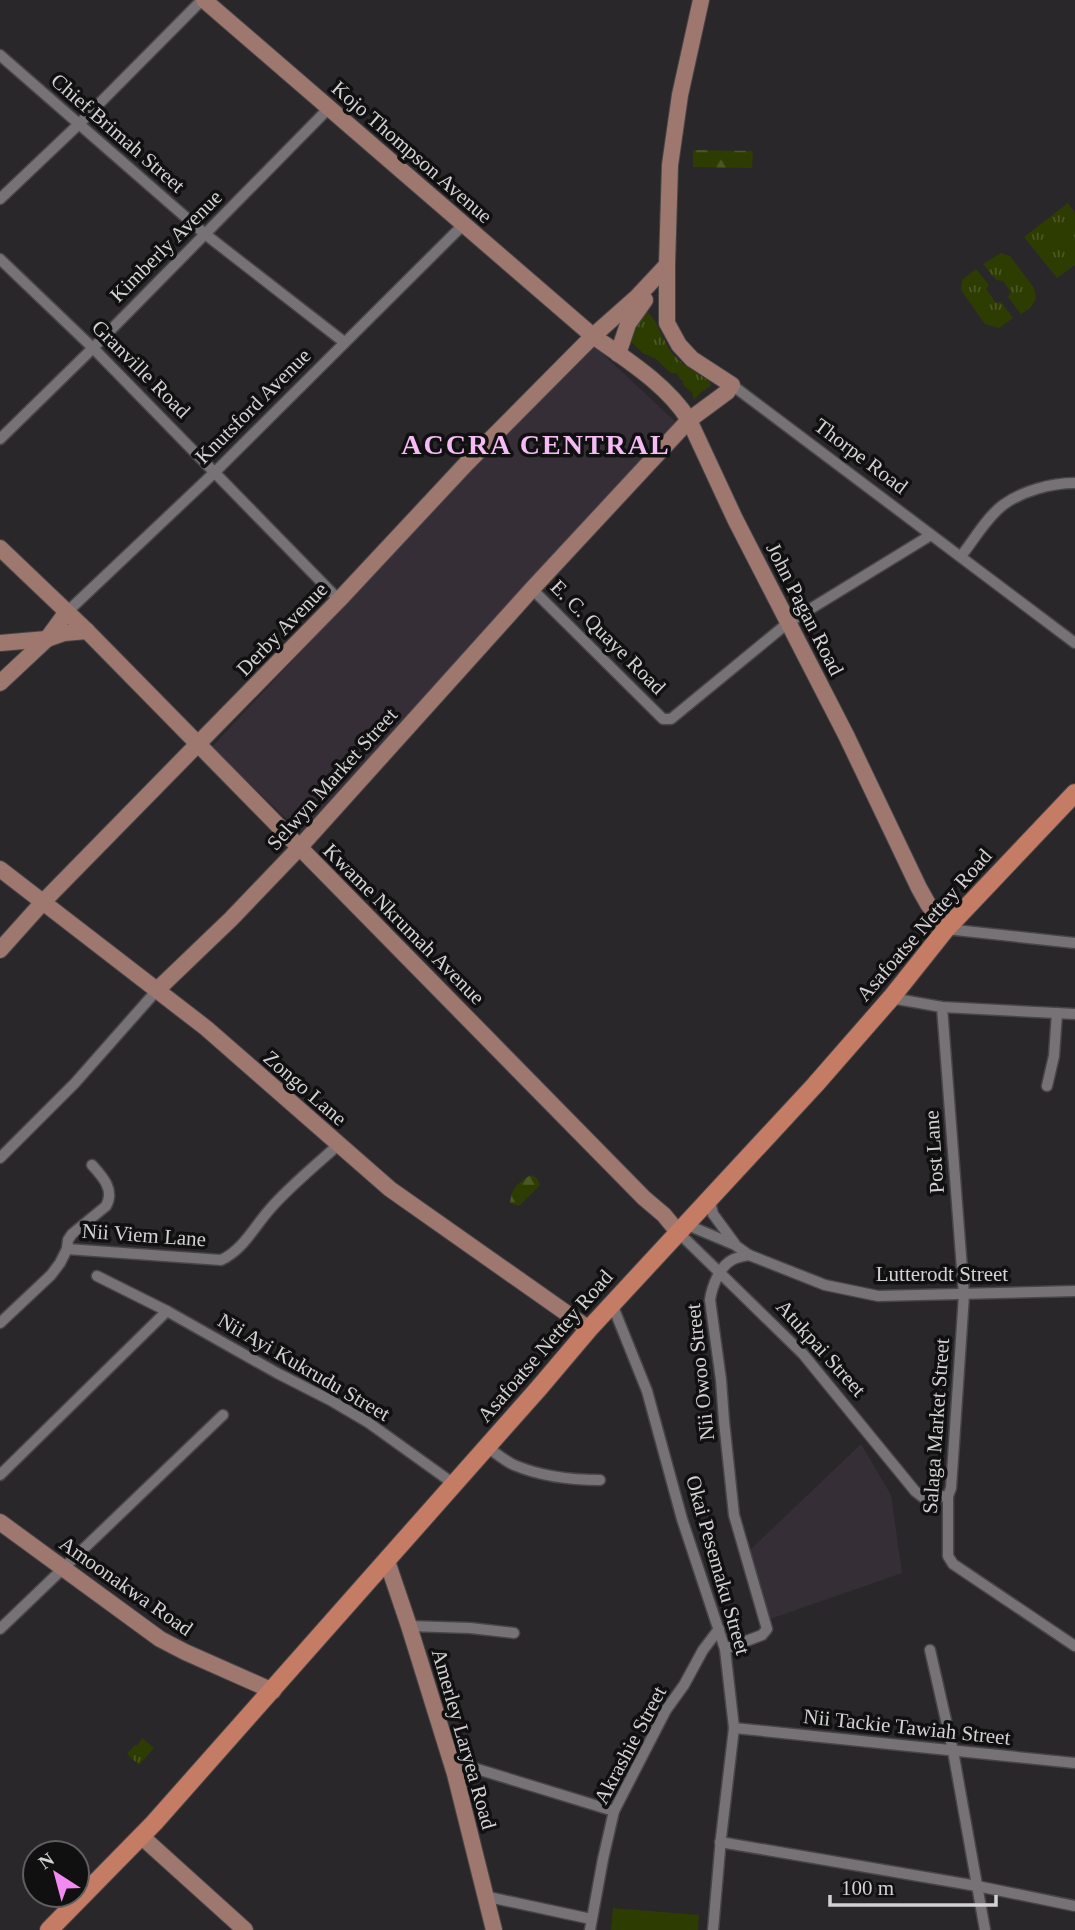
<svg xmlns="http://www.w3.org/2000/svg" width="1075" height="1930" viewBox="0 0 1075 1930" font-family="'Times New Roman',serif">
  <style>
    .built { fill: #362e36 }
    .grass { fill: url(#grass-tufts) }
    .forest { fill: url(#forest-firs) }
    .pitch { fill: #2d3c00 }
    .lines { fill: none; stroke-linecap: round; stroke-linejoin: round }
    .street-casing { stroke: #484548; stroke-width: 13 }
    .secondary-casing { stroke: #484548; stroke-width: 18 }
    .primary-casing { stroke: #484548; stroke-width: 20 }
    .street { stroke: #767276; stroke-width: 10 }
    .secondary { stroke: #9e776e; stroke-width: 16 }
    .primary { stroke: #c57c65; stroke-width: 18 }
    .labels { text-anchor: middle; stroke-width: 7; stroke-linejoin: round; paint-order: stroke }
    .street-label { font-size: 21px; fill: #d3d1d3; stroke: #111011 }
    .district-label { font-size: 28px; font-weight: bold; letter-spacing: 2px; fill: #f5bbf4; stroke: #111011 }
  </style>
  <defs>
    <pattern id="grass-tufts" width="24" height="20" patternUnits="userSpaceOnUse" patternTransform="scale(1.75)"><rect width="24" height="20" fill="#2d3c00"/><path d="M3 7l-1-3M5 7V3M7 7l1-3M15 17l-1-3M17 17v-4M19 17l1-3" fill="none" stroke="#4b5724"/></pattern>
    <pattern id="forest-firs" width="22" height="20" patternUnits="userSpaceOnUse" patternTransform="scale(1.75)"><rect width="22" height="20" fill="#2d3c00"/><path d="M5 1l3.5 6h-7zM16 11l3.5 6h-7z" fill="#4b5724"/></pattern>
  </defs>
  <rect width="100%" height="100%" fill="#2a272a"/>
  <g class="built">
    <path d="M 590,342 L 681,427 L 301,832 L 211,748 Z"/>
    <path d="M 861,1444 L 891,1495 L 902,1573 L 767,1620 L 749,1551 Z"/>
  </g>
  <g class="grass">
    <path d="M 1068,203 L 1075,213 L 1075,265 L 1057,278 L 1024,237 Z"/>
    <path d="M 1001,253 L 1010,256 L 1034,288 L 1036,299 L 1030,308 L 1021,314 L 1008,297 L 1011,292 L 1003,281 L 996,280 L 983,264 Z"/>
    <path d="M 976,269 L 989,285 L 986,289 L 996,303 L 1001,302 L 1013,318 L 999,328 L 985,324 L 961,290 L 962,280 Z"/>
    <path d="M 646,311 C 657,318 663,342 673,354 C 683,366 698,373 710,382 L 711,386 L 700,393 L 694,400 L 692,392 L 684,386 L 683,381 L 680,379 L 677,373 L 671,373 L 656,359 L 643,353 L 628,339 L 633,326 L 636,328 L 638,326 L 637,319 Z"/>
    <path d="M 142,1738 L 154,1748 L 139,1765 L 127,1754 L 135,1745 L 137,1746 Z"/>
  </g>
  <g class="forest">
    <path d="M 693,150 L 753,151 L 752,168 L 693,167 Z"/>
    <path d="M 531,1175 L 537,1178 L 540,1185 L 519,1206 L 510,1203 C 511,1188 519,1182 531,1175 Z"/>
  </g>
  <path class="pitch" d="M 613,1908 L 699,1915 L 698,1930 L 611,1930 Z"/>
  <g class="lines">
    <g class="street-casing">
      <g id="street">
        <path d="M 0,55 L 205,234 L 344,342"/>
        <path d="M 0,199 L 79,124 L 202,0"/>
        <path d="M 0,259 L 93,348 L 339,600"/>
        <path d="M 732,385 L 1075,643"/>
        <path d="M 0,439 L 93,348 L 329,108"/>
        <path d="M 961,556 C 974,540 986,518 1003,505 C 1022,491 1051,483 1075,483"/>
        <path d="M 532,589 L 663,719 L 671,719 L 789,622 L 931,535"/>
        <path d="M 66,613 L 215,472 L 464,224"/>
        <path d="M 946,929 L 1075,943"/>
        <path d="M 891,998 L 942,1007 L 1075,1014"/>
        <path d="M 942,1007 L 964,1295 L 951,1488 L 948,1496 L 948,1556 L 953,1564 L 1075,1646"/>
        <path d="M 1047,1086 L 1054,1056 L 1057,1013"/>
        <path d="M 0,1158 L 75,1083 L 158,989"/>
        <path d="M 709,1198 L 713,1214 L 735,1244"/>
        <path d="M 685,1224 L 735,1245 L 749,1255 L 825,1285 L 878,1296 L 1075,1291"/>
        <path d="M 678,1232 L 803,1354 L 915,1491 L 924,1498 L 948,1496"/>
        <path d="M 67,1249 L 221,1260 C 243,1250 254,1227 270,1209 C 290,1186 315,1166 338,1145"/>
        <path d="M 97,1276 L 167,1311 L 277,1373 L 330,1400 L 369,1423 L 454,1484"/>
        <path d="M 612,1304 L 647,1391 L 682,1519 L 725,1649 L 734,1728 L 721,1838 L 713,1930"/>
        <path d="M 0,1323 L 51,1275 L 60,1263 L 67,1249 L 68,1240 L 72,1234 L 106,1206 C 115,1190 103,1177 92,1165"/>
        <path d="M 487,1447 C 496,1453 505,1461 514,1465 C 540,1476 573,1480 600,1480"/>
        <path d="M 0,1475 L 167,1311"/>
        <path d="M 409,1626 L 470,1628 L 514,1633"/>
        <path d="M 0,1629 L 223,1415"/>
        <path d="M 725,1649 L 762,1635 L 767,1629 L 734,1515 L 724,1421 L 721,1380 L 710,1300 C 712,1286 720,1266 732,1260 C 737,1257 744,1256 749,1255"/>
        <path d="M 930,1650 L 953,1751 L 985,1930"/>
        <path d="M 734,1728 L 1075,1763"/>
        <path d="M 451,1761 L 614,1811"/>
        <path d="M 720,1842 L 977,1886 L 1075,1906"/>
        <path d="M 484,1896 L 591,1919"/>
        <path d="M 590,1930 L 603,1859 L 614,1811 L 666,1710 L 684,1685 L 703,1650 L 719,1629"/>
      </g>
    </g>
    <g class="secondary-casing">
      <g id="secondary">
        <path d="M 204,0 L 593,336 C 627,360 667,385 689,420 L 735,519 L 846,735 L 919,888 L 928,904 L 946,929"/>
        <path d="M 618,354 L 628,324 L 645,300"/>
        <path d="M 0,548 L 87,631 L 644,1198 L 664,1215 L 678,1232"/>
        <path d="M 0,643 L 47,639 L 64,633 L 87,631"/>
        <path d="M 0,683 L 47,639 L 66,613"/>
        <path d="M 0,869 L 206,1028 L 390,1189 L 589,1329"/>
        <path d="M 0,950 L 43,902 L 339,600 L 466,464 L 593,336 L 637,297 L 667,265"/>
        <path d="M 158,989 L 231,919 L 299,848 L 532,589 L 689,420 L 727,392 L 732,385 L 692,359 L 679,345 L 667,323 L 667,265 L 670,165 L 680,95 L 701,0"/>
        <path d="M 0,1522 L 160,1639 L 185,1652 L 273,1691"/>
        <path d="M 387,1561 L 409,1626 L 455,1774 L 494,1930"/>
        <path d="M 141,1836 L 245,1930"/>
      </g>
    </g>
    <g class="primary-casing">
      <path id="primary" d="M 49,1930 L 154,1823 L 539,1388 L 589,1329 L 815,1085 L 891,998 L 946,929 L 1075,793"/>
    </g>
    <use href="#street" class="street"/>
    <use href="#secondary" class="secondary"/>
    <use href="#primary" class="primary"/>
  </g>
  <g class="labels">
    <g class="street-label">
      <text transform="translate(118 133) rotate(41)" y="7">Chief Brimah Street</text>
      <text transform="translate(412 152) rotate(41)" y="7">Kojo Thompson Avenue</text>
      <text transform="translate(166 246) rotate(-45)" y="7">Kimberly Avenue</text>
      <text transform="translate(141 369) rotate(45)" y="7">Granville Road</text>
      <text transform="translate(253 406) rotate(-45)" y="7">Knutsford Avenue</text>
      <text transform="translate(861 456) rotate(37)" y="7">Thorpe Road</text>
      <text transform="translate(805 609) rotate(63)" y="7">John Pagan Road</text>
      <text transform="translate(282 629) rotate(-46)" y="7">Derby Avenue</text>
      <text transform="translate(608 637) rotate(45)" y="7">E. C. Quaye Road</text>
      <text transform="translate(332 779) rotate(-48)" y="7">Selwyn Market Street</text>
      <text transform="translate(404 924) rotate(45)" y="7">Kwame Nkrumah Avenue</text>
      <text transform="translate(924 925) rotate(-49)" y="7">Asafoatse Nettey Road</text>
      <text transform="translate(305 1088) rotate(41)" y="7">Zongo Lane</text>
      <text transform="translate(934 1152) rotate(-94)" y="7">Post Lane</text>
      <text transform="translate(144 1235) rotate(4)" y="7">Nii Viem Lane</text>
      <text x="942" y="1281">Lutterodt Street</text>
      <text transform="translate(545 1346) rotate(-49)" y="7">Asafoatse Nettey Road</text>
      <text transform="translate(821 1348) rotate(48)" y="7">Atukpai Street</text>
      <text transform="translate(304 1367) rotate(30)" y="7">Nii Ayi Kukrudu Street</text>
      <text transform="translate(700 1372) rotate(-96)" y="7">Nii Owoo Street</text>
      <text transform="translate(936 1426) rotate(-86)" y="7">Salaga Market Street</text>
      <text transform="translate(718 1565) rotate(74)" y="7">Okai Pesemaku Street</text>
      <text transform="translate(126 1586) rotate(35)" y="7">Amoonakwa Road</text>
      <text transform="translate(907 1727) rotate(6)" y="7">Nii Tackie Tawiah Street</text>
      <text transform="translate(464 1739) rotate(74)" y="7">Amerley Laryea Road</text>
      <text transform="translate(630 1745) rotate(-62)" y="7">Akrashie Street</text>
    </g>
    <g class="district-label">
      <text x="536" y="454">ACCRA CENTRAL</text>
    </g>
  </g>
  <g transform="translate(56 1874) rotate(324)"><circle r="33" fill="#111011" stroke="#5f5d5f" stroke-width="2"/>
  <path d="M0-5L12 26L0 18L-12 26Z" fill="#f28af2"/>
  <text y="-10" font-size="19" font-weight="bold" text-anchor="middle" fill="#d3d1d3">N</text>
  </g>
  <path d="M830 1895v10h166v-10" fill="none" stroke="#d3d1d3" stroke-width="3.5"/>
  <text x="841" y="1895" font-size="21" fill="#d3d1d3" stroke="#111011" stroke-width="5" paint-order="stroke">100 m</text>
</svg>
